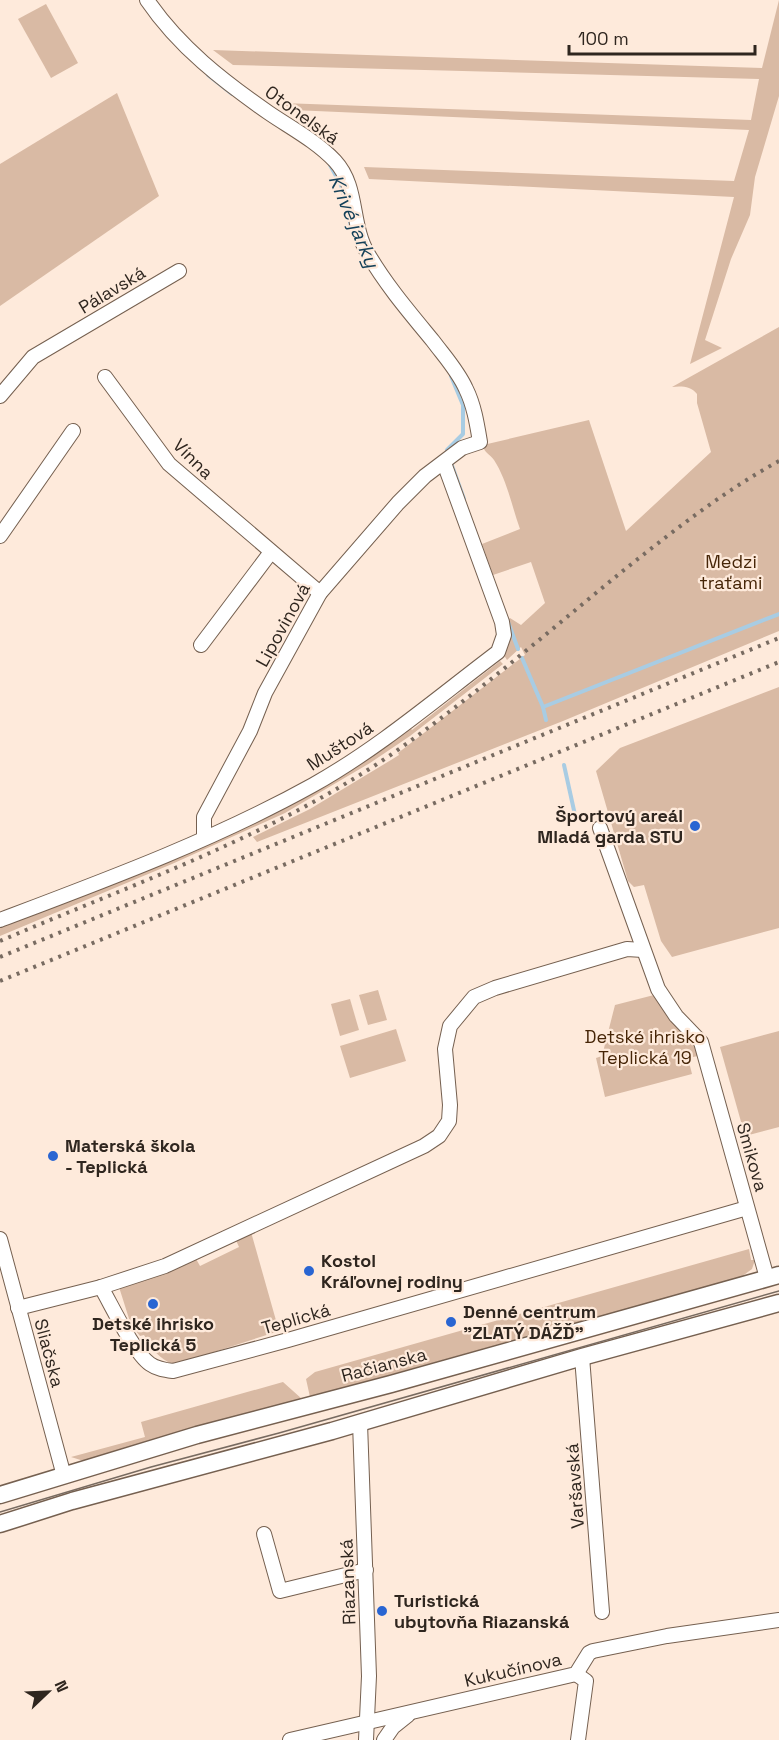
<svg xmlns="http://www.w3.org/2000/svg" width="779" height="1740" viewBox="0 0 779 1740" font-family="'Space Grotesk',sans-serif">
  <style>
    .green { fill: #d9baa4 }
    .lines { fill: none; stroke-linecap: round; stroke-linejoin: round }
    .stream { stroke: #a8cce3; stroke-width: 4 }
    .minor-casing { stroke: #756050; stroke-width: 16 }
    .major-casing { stroke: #756050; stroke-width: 19 }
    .minor { stroke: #fff; stroke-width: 14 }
    .major { stroke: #fff; stroke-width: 16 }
    .tram { stroke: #786b61; stroke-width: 1.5 }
    .rail { stroke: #786b61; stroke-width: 4; stroke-dasharray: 3 6; stroke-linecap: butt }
    .poi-dot { fill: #2965d2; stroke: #feeadb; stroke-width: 2 }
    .labels { text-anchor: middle; stroke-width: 4.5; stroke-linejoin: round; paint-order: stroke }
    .street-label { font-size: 18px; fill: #2f261f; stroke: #feeadb }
    .park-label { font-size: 18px; fill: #462507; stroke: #feeadb }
    .poi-label { font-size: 18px; font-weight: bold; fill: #2f261f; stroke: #feeadb; text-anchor: start }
    .water-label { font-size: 20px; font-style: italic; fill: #134059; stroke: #feeadb }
  </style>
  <rect width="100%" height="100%" fill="#feeadb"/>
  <g class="green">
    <path d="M 779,0 L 779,96 L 755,177 L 750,215 L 731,259 L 705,340 L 722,348 L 690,364 L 734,197 L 369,179 L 364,167 L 734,181 L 749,130 L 293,110 L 282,103 L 751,120 L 759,79 L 233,65 L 213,50 L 762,68 Z"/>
    <path d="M 46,4 L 78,63 L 51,78 L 18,19 Z"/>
    <path d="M 117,93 L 159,196 L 0,306 L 0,164 Z"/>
    <path d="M 779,327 L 779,631 L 563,721 L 257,842 L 253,837 L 310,809 L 391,760 L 399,755 L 398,753 L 525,655 L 521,647 L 507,660 L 502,652 L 505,624 L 510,618 L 521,625 L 545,603 L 531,562 L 493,575 L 482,544 L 520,529 C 512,507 507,480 494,460 C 490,454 484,453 483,445 L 589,420 L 626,531 L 711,452 L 697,403 L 697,394 C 691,386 681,386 672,387 Z"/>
    <path d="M 500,661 L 503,664 L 410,736 L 370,763 L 285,813 L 172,864 L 0,936 L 0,925 L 196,846 L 408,725 L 412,730 Z"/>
    <path d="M 779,687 L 779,928 L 672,957 L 661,941 L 644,885 L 634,887 L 628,881 L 596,771 L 620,748 Z"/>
    <path d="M 378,990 L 387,1020 L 368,1025 L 359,995 Z"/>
    <path d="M 654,995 L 696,1047 L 698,1056 L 688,1058 L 692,1074 L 605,1097 L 596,1058 L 602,1056 L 615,1005 Z"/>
    <path d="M 350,999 L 359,1030 L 340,1036 L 331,1004 Z"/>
    <path d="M 396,1029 L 406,1061 L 350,1078 L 340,1046 Z"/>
    <path d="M 779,1031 L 779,1127 L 745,1136 L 720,1047 Z"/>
    <path d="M 251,1232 L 279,1331 L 174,1365 C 158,1358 152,1349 144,1335 L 140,1336 L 131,1325 L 119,1287 L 170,1272 L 170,1268 L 195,1257 L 200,1266 L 239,1247 L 235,1238 Z"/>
    <path d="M 749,1249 L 751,1260 L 755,1260 L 752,1269 L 741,1277 L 310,1397 L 306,1379 L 315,1372 Z"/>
    <path d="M 283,1382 L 302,1399 L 87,1462 L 71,1457 L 145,1437 L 141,1422 Z"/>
  </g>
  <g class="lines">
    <g class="stream">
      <path d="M 208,75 L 232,94"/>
      <path d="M 330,165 L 341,185 L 351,226"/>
      <path d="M 447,450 L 463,434 L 463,405 L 451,376"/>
      <path d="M 451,463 L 464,499"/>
      <path d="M 508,622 L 518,649"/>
      <path d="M 522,658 L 543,707"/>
      <path d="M 546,720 L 543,707 L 779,614"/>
      <path d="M 564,765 L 575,815"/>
    </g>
    <g class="minor-casing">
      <g id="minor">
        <path d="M 147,0 C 179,47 223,81 269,113 C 291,128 316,141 335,161 C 359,187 350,224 368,254 C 386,285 410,313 433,341 C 445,357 458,371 466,389 C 474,405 477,424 480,442 L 462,448 L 425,476 L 398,503 L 320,593 L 265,693 L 250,731 L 204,817 L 204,837"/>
        <path d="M 105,377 L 169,464 L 320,593"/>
        <path d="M 0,396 L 33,357 L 179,271"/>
        <path d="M 0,536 L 73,431"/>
        <path d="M 201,645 L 271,552"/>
        <path d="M 600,828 L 658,989 L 676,1016 L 701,1042 L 767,1278"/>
        <path d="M 0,920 C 106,880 214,840 313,785 C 379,748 437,698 498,652 L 504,635 L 502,622 L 444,463"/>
        <path d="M 0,1239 L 64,1476"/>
        <path d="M 101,1287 C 112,1306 134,1353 150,1364 C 157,1369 165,1370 173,1371 L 288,1340 L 747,1208"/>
        <path d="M 18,1308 L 101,1287 L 165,1266 L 424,1146 L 439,1136 L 449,1121 L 450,1105 L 445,1049 L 450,1026 L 474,997 L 495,988 L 627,949 L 643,950"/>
        <path d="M 582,1357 L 602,1612"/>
        <path d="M 360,1423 L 369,1676 L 366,1740"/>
        <path d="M 264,1534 L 280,1591 L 366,1570"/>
        <path d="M 576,1674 L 586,1681 L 578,1740"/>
        <path d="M 290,1740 L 576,1674 L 589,1653 L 593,1651 L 667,1636 L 779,1620"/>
        <path d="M 384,1740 L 393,1727 L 408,1715"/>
      </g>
    </g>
    <g class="major-casing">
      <g id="major">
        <path d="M 0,1495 L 197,1435 L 391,1384 L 779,1275"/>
        <path d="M 0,1524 L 72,1501 L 332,1431 L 582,1357 L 779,1303"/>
      </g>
    </g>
    <use href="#minor" class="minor"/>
    <use href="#major" class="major"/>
    <path class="tram" d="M 0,1512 L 151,1467 L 279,1433 L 779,1291"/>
    <g class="rail">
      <path d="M 0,941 C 133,884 272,836 392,754 C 473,697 548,632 624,570 C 673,531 724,491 779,461"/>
      <path d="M 0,957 L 779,638"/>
      <path d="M 0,981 L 779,662"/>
    </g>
  </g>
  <g class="poi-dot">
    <circle cx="695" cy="826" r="6"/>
    <circle cx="53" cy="1156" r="6"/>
    <circle cx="309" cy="1271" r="6"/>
    <circle cx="153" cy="1304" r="6"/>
    <circle cx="451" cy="1322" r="6"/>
    <circle cx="382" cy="1611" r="6"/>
  </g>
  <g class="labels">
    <g class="street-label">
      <text transform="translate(302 115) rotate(36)" y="6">Otonelská</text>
      <text transform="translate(112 290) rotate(-31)" y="6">Pálavská</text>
      <text transform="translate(193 459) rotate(45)" y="6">Vínna</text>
      <text transform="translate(283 625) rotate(-61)" y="6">Lipovinová</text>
      <text transform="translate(340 746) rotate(-33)" y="6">Muštová</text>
      <text transform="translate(752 1157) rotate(74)" y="6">Smikova</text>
      <text transform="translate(296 1319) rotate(-16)" y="6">Teplická</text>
      <text transform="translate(49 1353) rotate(75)" y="6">Sliačska</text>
      <text transform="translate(384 1365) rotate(-15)" y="6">Račianska</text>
      <text transform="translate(575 1486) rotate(-94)" y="6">Varšavská</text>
      <text transform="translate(348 1582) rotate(-92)" y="6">Riazanská</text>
      <text transform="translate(513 1670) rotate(-13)" y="6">Kukučínova</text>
    </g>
    <g class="park-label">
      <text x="731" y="568">Medzi<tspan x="731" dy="21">traťami</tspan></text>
      <text x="645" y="1043">Detské ihrisko<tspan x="645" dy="21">Teplická 19</tspan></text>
    </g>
    <g class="poi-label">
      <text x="683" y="822" text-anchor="end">Športový areál<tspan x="683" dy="21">Mladá garda STU</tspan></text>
      <text x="65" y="1152">Materská škola<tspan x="65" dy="21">- Teplická</tspan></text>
      <text x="321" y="1267">Kostol<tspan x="321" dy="21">Kráľovnej rodiny</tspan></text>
      <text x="463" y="1318">Denné centrum<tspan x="463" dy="21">"ZLATÝ DÁŽĎ"</tspan></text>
      <text x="153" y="1330" text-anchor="middle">Detské ihrisko<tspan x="153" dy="21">Teplická 5</tspan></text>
      <text x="394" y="1607">Turistická<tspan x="394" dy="21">ubytovňa Riazanská</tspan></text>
    </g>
    <g class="water-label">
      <text transform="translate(354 221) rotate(67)" y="7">Krivé jarky</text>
    </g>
  </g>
  <g transform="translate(48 1692) rotate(67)" stroke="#feeadb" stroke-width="4.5" paint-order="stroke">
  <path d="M0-4.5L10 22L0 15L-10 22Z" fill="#2f261f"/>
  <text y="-9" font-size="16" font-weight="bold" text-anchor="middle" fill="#2f261f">N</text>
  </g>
  <path d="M569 45v9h186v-9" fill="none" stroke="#2f261f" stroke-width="3"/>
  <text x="578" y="45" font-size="18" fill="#2f261f" stroke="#feeadb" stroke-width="4.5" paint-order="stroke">100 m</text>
</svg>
